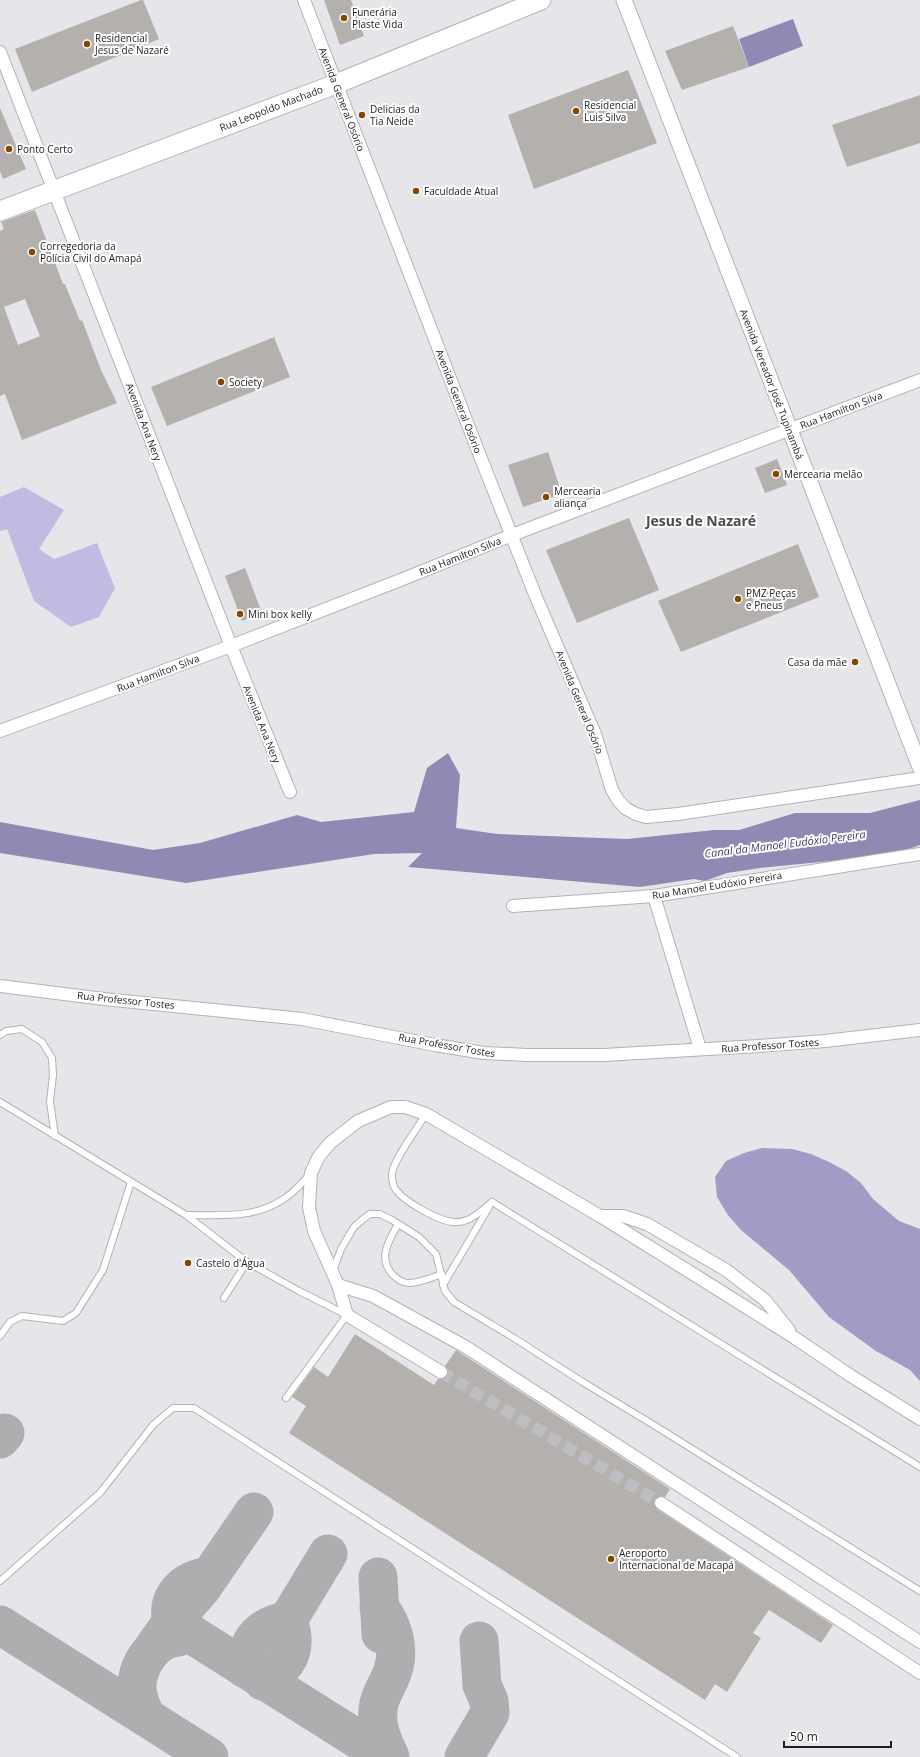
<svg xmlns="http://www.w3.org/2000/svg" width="920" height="1757" viewBox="0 0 920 1757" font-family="'Open Sans',sans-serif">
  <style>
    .green { fill: #c0bbe3 }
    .forest { fill: #a19bc6 }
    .water { fill: #9089b4 }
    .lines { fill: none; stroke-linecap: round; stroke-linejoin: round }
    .taxiway { stroke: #aeaeb0; stroke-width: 39 }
    .building { fill: #b3b0ae; fill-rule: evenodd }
    .minor-tunnel { stroke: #bebdc1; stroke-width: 12; stroke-dasharray: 12 6; stroke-linecap: butt }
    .service-casing { stroke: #b2b2b5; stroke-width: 8 }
    .minor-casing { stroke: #b2b2b5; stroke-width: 14 }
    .tertiary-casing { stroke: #b2b2b5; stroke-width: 17 }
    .primary-casing { stroke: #b2b2b5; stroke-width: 21 }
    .service { stroke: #fff; stroke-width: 6 }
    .minor { stroke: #fff; stroke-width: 12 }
    .tertiary { stroke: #fff; stroke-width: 15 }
    .primary { stroke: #fff; stroke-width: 19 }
    .poi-dot { fill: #854804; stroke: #fff; stroke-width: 1.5 }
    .labels { text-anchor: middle; stroke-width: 4; stroke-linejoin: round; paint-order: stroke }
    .poi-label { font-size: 10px; fill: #1e1e1f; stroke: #fff; text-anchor: start }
    .street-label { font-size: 10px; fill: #1e1e1f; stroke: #fff }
    .water-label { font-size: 11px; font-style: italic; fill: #453971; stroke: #fff }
    .district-label { font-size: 14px; font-weight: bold; fill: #4b4b4e; stroke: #fff }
  </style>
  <rect width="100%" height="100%" fill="#e6e5e9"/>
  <path class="green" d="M 24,487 L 64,510 L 39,549 L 54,559 L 97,543 L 115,588 L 99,617 L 71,627 L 34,601 L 7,529 L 0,531 L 0,497 Z"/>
  <path class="forest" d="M 762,1148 L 792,1149 L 811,1154 L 829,1162 L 846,1171 L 861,1183 L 873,1199 L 899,1221 L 920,1229 L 920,1381 L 910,1370 L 876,1351 L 829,1317 L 789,1270 L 741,1230 L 728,1215 L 717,1197 L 715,1177 L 726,1161 L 744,1153 Z"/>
  <g class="water">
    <path d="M 793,19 L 803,46 L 749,67 L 739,39 Z"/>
    <path d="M 448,753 L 460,775 L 456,828 L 497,834 L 627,839 L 714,830 L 739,830 L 795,813 L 870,813 L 920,800 L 920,845 L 892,855 L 760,868 L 727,873 L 705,881 L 694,879 L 640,887 L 408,867 L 422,853 L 374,854 L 186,883 L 0,853 L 0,822 L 153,850 L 200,843 L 297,815 L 321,822 L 414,812 L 427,768 Z"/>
  </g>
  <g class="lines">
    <g class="taxiway">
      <path d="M 0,1439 L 5,1433"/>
      <path d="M 208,1577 C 185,1578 165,1598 172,1622 L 386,1757"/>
      <path d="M 378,1577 L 381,1634"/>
      <path d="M 379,1607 C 393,1625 400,1648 393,1670 C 389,1684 379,1695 378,1710 C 376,1728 383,1742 390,1757"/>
      <path d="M 0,1625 L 209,1757"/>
      <path d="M 154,1647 L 172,1622 L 201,1589 L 254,1512"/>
      <path d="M 244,1668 C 249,1638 259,1627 288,1620"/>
      <path d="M 263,1681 C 290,1666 298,1648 288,1620 L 328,1554"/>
      <path d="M 146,1717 C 142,1709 136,1694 137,1685 C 138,1663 156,1638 178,1637"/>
      <path d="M 464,1757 L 490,1713 L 489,1701 L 482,1685 L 479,1641"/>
    </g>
  </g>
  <g class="building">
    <path d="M 141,0 L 143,0 L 159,39 L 32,92 L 15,49 Z"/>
    <path d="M 324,0 L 351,0 L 364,36 L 340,45 Z"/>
    <path d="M 733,26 L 749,67 L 682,90 L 665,51 Z"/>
    <path d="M 628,70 L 657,143 L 534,189 L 508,115 Z"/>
    <path d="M 920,95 L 920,143 L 847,167 L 832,125 Z"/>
    <path d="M 0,108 L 26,169 L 3,179 L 0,171 Z"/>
    <path d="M 35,210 L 63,284 L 65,284 L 80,321 L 82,320 L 101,370 L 117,403 L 22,440 L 5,394 L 0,396 L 0,231 L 4,229 L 1,222 ZM 25,299 L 40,336 L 18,345 L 4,307 Z"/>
    <path d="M 274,337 L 290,377 L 167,426 L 151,387 Z"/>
    <path d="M 548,452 L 562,494 L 523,507 L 508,465 Z"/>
    <path d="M 777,459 L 787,485 L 765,493 L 755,468 Z"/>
    <path d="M 629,518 L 659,590 L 577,623 L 546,550 Z"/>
    <path d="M 798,544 L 819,597 L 681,652 L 658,601 Z"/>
    <path d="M 245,568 L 262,613 L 242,621 L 225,576 Z"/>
    <path d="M 355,1334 L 434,1385 L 438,1379 L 444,1379 L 447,1376 L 448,1372 L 445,1366 L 456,1350 L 670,1489 L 665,1497 L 661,1496 L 655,1499 L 654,1503 L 657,1509 L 833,1625 L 821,1643 L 769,1610 L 753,1633 L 761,1638 L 727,1692 L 715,1684 L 705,1700 L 289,1433 L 306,1406 L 292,1397 L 314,1367 L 328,1377 Z"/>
  </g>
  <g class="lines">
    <path class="minor-tunnel" d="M 441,1372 L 661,1503"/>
    <g class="service-casing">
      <g id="service">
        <path d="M 0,1035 L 6,1031 L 22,1029 L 42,1042 L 52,1058 L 53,1075 L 50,1102 L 55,1136"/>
        <path d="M 0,1102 L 186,1215 L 247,1262 L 299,1291 L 347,1315 L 286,1398"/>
        <path d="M 426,1114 C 419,1126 391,1163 392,1175 C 392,1180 393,1186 396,1190 C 405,1202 440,1222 455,1222 C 470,1223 481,1211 492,1202"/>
        <path d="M 492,1202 L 920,1467"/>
        <path d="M 186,1215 C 219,1215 253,1219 282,1200 C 293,1194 301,1184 309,1175"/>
        <path d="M 398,1224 C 389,1241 377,1258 393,1275 C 397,1279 402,1283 409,1283 C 420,1283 431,1278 442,1274"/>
        <path d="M 333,1271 L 341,1249 L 354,1227 L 362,1220 L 370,1214 L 380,1214 L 392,1220 L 419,1237 L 436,1254 L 445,1291 L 454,1302 L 514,1338 L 581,1381 L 657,1427 L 920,1591"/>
        <path d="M 443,1285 L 489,1207"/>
        <path d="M 224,1298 L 247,1262"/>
        <path d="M 0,1336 L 10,1322 L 22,1316 L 63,1321 L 76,1313 L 103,1270 L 131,1182"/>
        <path d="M 0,1581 L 100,1493 L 153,1425 L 173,1408 L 194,1408 L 737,1757"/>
      </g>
    </g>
    <g class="minor-casing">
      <g id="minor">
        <path d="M 304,0 L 480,456 L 536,597 L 595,734 L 612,790 L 618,800 L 625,808 L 636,814 L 646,817 L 678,814 L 920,778"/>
        <path d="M 0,52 L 231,646 L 290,792"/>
        <path d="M 0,731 L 231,646 L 403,579 L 512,535 L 920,380"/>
        <path d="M 654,896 L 700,1049"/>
        <path d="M 513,906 L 654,896 L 920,854"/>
        <path d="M 0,986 L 104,999 L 302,1019 L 435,1045 L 484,1053 L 527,1055 L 604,1055 L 759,1046 L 825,1041 L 920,1030"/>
        <path d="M 600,1216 L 623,1216 L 647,1224 L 726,1270 L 765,1300 L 789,1330"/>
        <path d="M 338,1285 L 373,1296 L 466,1347 L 920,1642"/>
        <path d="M 441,1372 L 347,1315 L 338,1285 L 314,1231 L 309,1207 L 311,1173 L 319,1156 L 330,1143 L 358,1121 L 391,1107 L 405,1107 L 426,1114 L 600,1216 L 706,1282 L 795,1338 L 851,1376 L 920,1419"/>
        <path d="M 661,1503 L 920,1673"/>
      </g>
    </g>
    <g class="tertiary-casing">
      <path id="tertiary" d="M 624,0 L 920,767"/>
    </g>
    <g class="primary-casing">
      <path id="primary" d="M 0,211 L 336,84 L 541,0"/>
    </g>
    <use href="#service" class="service"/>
    <use href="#minor" class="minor"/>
    <use href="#tertiary" class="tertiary"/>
    <use href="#primary" class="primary"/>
  </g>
  <g class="poi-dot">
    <circle cx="344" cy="18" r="4"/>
    <circle cx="87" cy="44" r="4"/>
    <circle cx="576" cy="111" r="4"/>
    <circle cx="362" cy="115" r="4"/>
    <circle cx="9" cy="149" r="4"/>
    <circle cx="416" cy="191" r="4"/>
    <circle cx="32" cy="252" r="4"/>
    <circle cx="221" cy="382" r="4"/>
    <circle cx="776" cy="474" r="4"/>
    <circle cx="546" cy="497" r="4"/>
    <circle cx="738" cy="599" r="4"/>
    <circle cx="240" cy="614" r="4"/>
    <circle cx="855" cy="662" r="4"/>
    <circle cx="188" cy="1263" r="4"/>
    <circle cx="611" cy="1559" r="4"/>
  </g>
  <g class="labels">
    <g class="poi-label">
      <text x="352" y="16">Funerária<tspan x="352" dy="12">Plaste Vida</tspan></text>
      <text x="95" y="42">Residencial<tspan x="95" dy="12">Jesus de Nazaré</tspan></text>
      <text x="584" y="109">Residencial<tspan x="584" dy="12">Luis Silva</tspan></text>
      <text x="370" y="113">Delicias da<tspan x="370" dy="12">Tia Neide</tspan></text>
      <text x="17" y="153">Ponto Certo</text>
      <text x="424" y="195">Faculdade Atual</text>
      <text x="40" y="250">Corregedoria da<tspan x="40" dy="12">Polícia Civil do Amapá</tspan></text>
      <text x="229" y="386">Society</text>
      <text x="784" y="478">Mercearia melão</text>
      <text x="554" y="495">Mercearia<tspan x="554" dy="12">aliança</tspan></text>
      <text x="746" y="597">PMZ Peças<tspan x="746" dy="12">e Pneus</tspan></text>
      <text x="248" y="618">Mini box kelly</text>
      <text x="847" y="666" text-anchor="end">Casa da mãe</text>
      <text x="196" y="1267">Castelo d'Água</text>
      <text x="619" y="1557">Aeroporto<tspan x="619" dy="12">Internacional de Macapá</tspan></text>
    </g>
    <g class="street-label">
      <text transform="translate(342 99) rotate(69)" y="4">Avenida General Osório</text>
      <text transform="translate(271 108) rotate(-21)" y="4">Rua Leopoldo Machado</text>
      <text transform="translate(772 384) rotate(69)" y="4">Avenida Vereador José Tupinambá</text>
      <text transform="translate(459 401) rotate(69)" y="4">Avenida General Osório</text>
      <text transform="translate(841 410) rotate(-21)" y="4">Rua Hamilton Silva</text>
      <text transform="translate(144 422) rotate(69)" y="4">Avenida Ana Nery</text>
      <text transform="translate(460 556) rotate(-22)" y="4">Rua Hamilton Silva</text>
      <text transform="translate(158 673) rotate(-21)" y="4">Rua Hamilton Silva</text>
      <text transform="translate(580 702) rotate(68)" y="4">Avenida General Osório</text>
      <text transform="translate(262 724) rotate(68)" y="4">Avenida Ana Nery</text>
      <text transform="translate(717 885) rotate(-9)" y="4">Rua Manoel Eudóxio Pereira</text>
      <text transform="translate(126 1000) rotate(6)" y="4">Rua Professor Tostes</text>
      <text transform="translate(447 1045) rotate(10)" y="4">Rua Professor Tostes</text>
      <text transform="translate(770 1045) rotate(-4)" y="4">Rua Professor Tostes</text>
    </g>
    <g class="water-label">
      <text transform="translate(785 844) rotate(-7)" y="4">Canal da Manoel Eudóxio Pereira</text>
    </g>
    <g class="district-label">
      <text x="701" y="526">Jesus de Nazaré</text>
    </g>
  </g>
  <path d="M784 1741v6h107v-6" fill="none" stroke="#1e1e1f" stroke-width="2"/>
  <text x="790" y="1741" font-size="12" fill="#1e1e1f" stroke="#ffffff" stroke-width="3" paint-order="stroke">50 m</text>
</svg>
